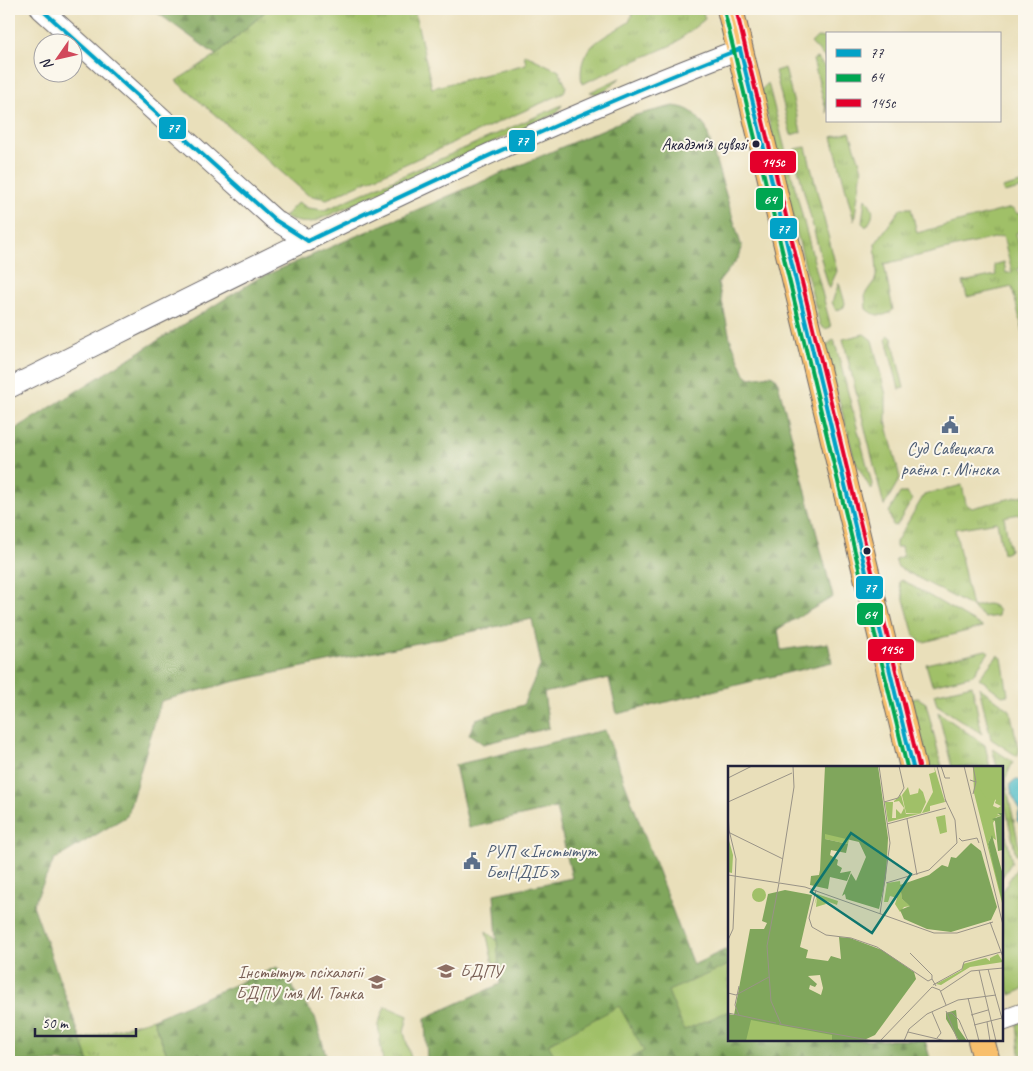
<svg xmlns="http://www.w3.org/2000/svg" width="1033" height="1071" viewBox="0 0 1033 1071" font-family="Caveat,sans-serif">
  <style>
    .grass { fill: url(#grass-tufts); stroke: #617152 }
    .forest { fill: url(#forest-firs); stroke: #51644c }
    .park { fill: #a0c068; stroke: #617152 }
    .water { fill: #4ebcc7; stroke: #386f81 }
    .lines { fill: none; stroke-linecap: round; stroke-linejoin: round }
    .minor-casing { stroke: #686467; stroke-width: 22 }
    .major-casing { stroke: #686467; stroke-width: 28 }
    .minor { stroke: #fff; stroke-width: 20 }
    .major { stroke: #f8bf6c; stroke-width: 26 }
    .bus-1-casing { stroke: #fbf7ec; stroke-width: 8 }
    .bus-2-casing { stroke: #fbf7ec; stroke-width: 8 }
    .bus-3-casing { stroke: #fbf7ec; stroke-width: 8 }
    .bus-1 { stroke: #02a2c7; stroke-width: 4 }
    .bus-2 { stroke: #00a651; stroke-width: 4 }
    .bus-3 { stroke: #e4002b; stroke-width: 4 }
    .bus-dot { fill: #22223b; stroke: #fbf7ec; stroke-width: 2 }
    .labels { text-anchor: middle; stroke-width: 4; stroke-linejoin: round; paint-order: stroke }
    .bus-label { font-size: 17px; fill: #22223b; stroke: #fbf7ec; text-anchor: end }
    .service-label { font-size: 18px; fill: #4e5e75; stroke: #fbf7ec }
    .education-label { font-size: 18px; fill: #785e54; stroke: #fbf7ec; text-anchor: start }
    .inset-road { fill: none; stroke: #999387; stroke-width: 1 }
    .view { fill: #0f766e; fill-opacity: 0.15; stroke: #0f766e; stroke-width: 2.5 }
    .inset-edge { fill: none; stroke: #22223b; stroke-width: 2.5 }
    .line-badge { stroke: #fbf7ec; stroke-width: 2 }
    .badge-label { font-size: 14px; text-anchor: middle; font-weight: bold; fill: #fff }
  </style>
  <defs>
    <pattern id="grass-tufts" width="24" height="20" patternUnits="userSpaceOnUse" patternTransform="scale(1.25)"><rect width="24" height="20" fill="#a0c068"/><path d="M3 7l-1-3M5 7V3M7 7l1-3M15 17l-1-3M17 17v-4M19 17l1-3" fill="none" stroke="#829c57"/></pattern>
    <pattern id="forest-firs" width="22" height="20" patternUnits="userSpaceOnUse" patternTransform="scale(1.25)"><rect width="22" height="20" fill="#80a65c"/><path d="M5 1l3.5 6h-7zM16 11l3.5 6h-7z" fill="#68874d"/></pattern>
  </defs>
  <rect width="100%" height="100%" fill="#fbf7ec"/>
  <filter id="ink" filterUnits="userSpaceOnUse"><feTurbulence type="fractalNoise" baseFrequency=".02" numOctaves="2"/><feDisplacementMap in="SourceGraphic" scale="10" xChannelSelector="R" yChannelSelector="G"/><feConvolveMatrix kernelMatrix="1 2 1 2 8 2 1 2 1" color-interpolation-filters="sRGB"/></filter>
  <filter id="wash" filterUnits="userSpaceOnUse"><feTurbulence type="fractalNoise" baseFrequency=".0096" numOctaves="4" result="noise"/><feDisplacementMap in="SourceGraphic" scale="20" xChannelSelector="R" yChannelSelector="G"/><feGaussianBlur stdDeviation="1.12" result="paint"/><feColorMatrix in="noise" values="0 0 0 0 0 0 0 0 0 0 0 0 0 0 0 0 0 1.4 0 .05"/><feComposite in="paint" operator="in"/></filter>
  <g filter="url(#wash)">
    <rect width="100%" height="100%" fill="#e9dfba"/>
    <g class="grass">
      <path d="M 268,9 L 414,9 L 432,88 L 526,64 L 524,54 L 559,71 L 566,86 L 564,93 L 327,199 L 308,195 L 176,81 L 216,55 Z"/>
      <path d="M 631,9 L 702,9 L 705,19 L 674,44 L 582,84 C 576,46 602,39 629,22 L 632,15 Z"/>
      <path d="M 817,37 L 827,38 L 827,60 L 811,43 Z"/>
      <path d="M 817,58 L 827,69 L 827,113 L 813,60 Z"/>
      <path d="M 785,68 L 801,132 L 791,135 L 775,71 Z"/>
      <path d="M 620,78 L 605,91 L 597,94 L 590,92 Z"/>
      <path d="M 768,83 L 831,327 L 825,329 L 820,325 L 761,90 Z"/>
      <path d="M 562,105 L 557,113 L 542,120 L 316,221 C 304,224 296,222 284,217 L 298,202 L 308,208 L 325,210 Z"/>
      <path d="M 850,132 L 862,169 L 854,221 L 832,137 Z"/>
      <path d="M 806,147 L 837,271 L 829,289 L 794,153 L 795,149 Z"/>
      <path d="M 1024,182 L 1024,188 L 1004,193 L 1002,188 Z"/>
      <path d="M 865,198 C 874,208 876,215 866,227 L 862,223 Z"/>
      <path d="M 901,208 L 911,208 L 917,233 L 1011,208 L 1018,214 L 1024,212 L 1024,230 L 1016,233 L 1024,266 L 1018,269 L 1024,287 L 1024,336 L 1012,287 L 967,297 L 963,282 L 996,275 L 994,265 L 1004,262 L 1006,273 L 1012,272 L 1003,236 L 884,264 L 893,310 C 885,318 874,316 866,309 L 865,294 L 875,280 L 877,272 L 875,244 Z"/>
      <path d="M 839,283 L 845,303 L 844,307 L 836,311 L 832,302 Z"/>
      <path d="M 864,334 L 872,340 L 886,395 L 886,421 L 900,478 L 884,506 L 843,339 Z"/>
      <path d="M 888,335 L 892,338 L 904,388 L 899,389 L 886,339 Z"/>
      <path d="M 834,339 L 873,488 L 870,488 L 855,461 L 826,350 L 827,345 Z"/>
      <path d="M 962,485 L 966,504 L 972,508 L 1024,495 L 1024,513 L 1004,517 L 1010,550 L 1003,553 L 997,522 L 955,529 L 972,607 C 984,605 991,600 999,611 L 998,616 L 985,618 L 972,607 L 898,567 L 895,559 L 903,556 L 901,547 L 896,547 L 896,542 L 924,495 Z"/>
      <path d="M 900,493 L 907,493 L 912,500 L 897,525 L 893,526 L 889,512 Z"/>
      <path d="M 902,580 L 983,627 L 924,642 L 919,641 L 914,635 L 899,582 Z"/>
      <path d="M 986,650 L 989,652 L 973,675 L 932,685 L 926,664 Z"/>
      <path d="M 998,655 L 1002,658 L 1008,695 L 1002,696 L 979,678 Z"/>
      <path d="M 972,685 L 982,734 L 937,705 L 934,694 Z"/>
      <path d="M 979,687 L 1010,710 L 1019,752 L 1017,756 L 991,739 Z"/>
      <path d="M 918,698 L 926,703 L 942,767 L 927,767 L 911,699 Z"/>
      <path d="M 938,712 L 985,745 L 990,767 L 952,767 Z"/>
      <path d="M 992,748 L 1013,762 L 1005,779 L 1020,850 L 1016,856 L 1002,791 L 1002,767 L 997,767 Z"/>
      <path d="M 1002,817 L 1012,862 L 1002,877 Z"/>
      <path d="M 1024,857 L 1024,989 L 1010,995 L 1002,965 L 1002,891 Z"/>
      <path d="M 486,931 L 510,951 L 505,963 L 493,964 Z"/>
      <path d="M 385,1006 L 408,1016 L 404,1032 L 412,1062 L 383,1062 L 378,1025 Z"/>
      <path d="M 153,1019 L 170,1062 L 89,1062 L 80,1040 Z"/>
      <path d="M 1024,1021 L 1024,1062 L 1021,1062 L 1017,1024 Z"/>
    </g>
    <g class="forest">
      <path d="M 152,9 L 268,9 L 216,55 Z"/>
      <path d="M 673,106 C 692,108 695,114 706,128 L 742,248 L 739,257 L 718,283 L 730,338 L 745,374 L 750,378 L 771,375 L 777,379 L 833,597 L 778,629 L 781,650 L 828,643 L 832,662 L 617,714 L 609,678 L 544,693 L 549,728 L 483,744 L 469,734 L 476,719 L 523,705 L 541,664 L 532,619 L 232,682 L 161,701 L 127,816 L 54,860 L 33,905 L 89,1062 L 9,1062 L 9,433 L 257,279 L 636,115 Z"/>
      <path d="M 605,730 L 693,965 L 729,948 L 729,1040 L 925,1040 L 931,1062 L 427,1062 L 425,1018 L 500,984 L 494,894 L 572,878 L 556,808 L 469,828 L 455,765 Z"/>
      <path d="M 277,967 L 315,1017 L 328,1062 L 170,1062 L 153,1019 Z"/>
    </g>
    <g class="park">
      <path d="M 729,965 L 729,1011 L 684,1030 L 668,991 Z"/>
      <path d="M 619,1006 L 644,1051 L 623,1062 L 558,1062 L 548,1044 Z"/>
    </g>
    <path class="water" d="M 1016,779 L 1024,783 L 1024,829 L 1017,820 L 1020,809 L 1012,795 L 1010,784 Z"/>
  </g>
  <g filter="url(#ink)">
    <g class="lines">
      <g class="minor-casing">
        <g id="minor">
          <path d="M 41,9 L 275,220 L 308,241"/>
          <path d="M 9,388 C 249,269 488,144 740,49"/>
          <path d="M 1002,1021 L 1024,1013"/>
        </g>
      </g>
      <g class="major-casing">
        <g id="major">
          <path d="M 730,9 L 913,767"/>
          <path d="M 981,1040 L 987,1062"/>
        </g>
      </g>
      <use href="#minor" class="minor"/>
      <use href="#major" class="major"/>
      <g class="bus-1-casing">
        <g id="bus-1">
          <path d="M 41,9 L 275,220 L 308,241"/>
          <path d="M 740,49 L 913,767"/>
          <path d="M 308,241 C 450,172 593,106 740,49"/>
        </g>
      </g>
      <g class="bus-2-casing">
        <path id="bus-2" d="M 724,10 L 907,767"/>
      </g>
      <g class="bus-3-casing">
        <path id="bus-3" d="M 736,9 L 919,766"/>
      </g>
      <use href="#bus-1" class="bus-1"/>
      <use href="#bus-2" class="bus-2"/>
      <use href="#bus-3" class="bus-3"/>
    </g>
  </g>
  <defs>
    <g id="civic-bare" transform="scale(1.35)"><path d="M-.6-6.5H3V-4.5H.6V-3L4-1V1h2V6H-6V1h2V-1L-.6-3ZM-1.2 2.5V6h2.4V2.5Z" fill="#5c6f8a" stroke="#fbf7ec" stroke-width="2.5" paint-order="stroke"/></g>
    <g id="university-bare" transform="scale(1.35)"><path d="M0-5L7-2L0 1L-7-2ZM-4 1L0 2.5L4 1V4Q0 6-4 4Z" fill="#8d6e63" stroke="#fbf7ec" stroke-width="2.5" paint-order="stroke"/></g>
  </defs>
  <g fill-rule="evenodd">
    <use href="#civic-bare" x="950" y="425"/>
    <use href="#civic-bare" x="472" y="861"/>
    <use href="#university-bare" x="446" y="971"/>
    <use href="#university-bare" x="377" y="982"/>
  </g>
  <g class="bus-dot">
    <circle cx="756" cy="144" r="4.5"/>
    <circle cx="867" cy="551" r="4.5"/>
  </g>
  <g class="labels">
    <g class="bus-label">
      <text x="747" y="150">Акадэмія сувязі</text>
    </g>
    <g class="service-label">
      <text x="950" y="454">Суд Савецкага<tspan x="950" dy="21">раёна г. Мінска</tspan></text>
      <text x="486" y="857" text-anchor="start">РУП «Інстытут<tspan x="486" dy="21">БелНДІБ»</tspan></text>
    </g>
    <g class="education-label">
      <text x="460" y="977">БДПУ</text>
      <text x="363" y="978" text-anchor="end">Інстытут псіхалогіі<tspan x="363" dy="21">БДПУ імя М. Танка</tspan></text>
    </g>
  </g>
  <g transform="translate(728 766)">
    <rect width="275" height="275" fill="#e9dfba"/>
    <path d="M 206,0 L 217,36 L 202,40 L 202,45 L 160,56 L 157,36 L 165,36 L 164,52 L 168,52 L 168,43 L 173,48 L 176,42 L 171,35 L 166,36 L 166,35 L 173,29 L 178,48 L 194,47 L 205,26 L 201,8 L 207,6 ZM 245,0 L 255,0 L 268,31 L 265,40 L 270,42 L 273,40 L 267,37 L 275,11 L 275,47 L 269,48 L 273,50 L 268,51 L 265,57 L 268,74 L 263,71 L 260,78 L 274,127 L 275,141 L 246,27 ZM 217,49 L 219,66 L 212,68 L 208,51 ZM 97,67 L 121,73 L 120,78 L 97,73 ZM 172,115 L 174,133 L 183,140 L 176,141 L 172,146 L 167,138 L 169,132 L 162,130 L 160,136 L 156,136 L 159,117 ZM24 129a7 7 0 1 1 14 0a7 7 0 1 1-14 0ZM 89,128 L 110,135 L 109,139 L 96,134 L 98,138 L 88,141 L 89,131 L 86,141 ZM 270,188 L 275,196 L 242,201 L 213,219 L 208,218 L 234,204 L 235,198 L 258,192 L 262,195 L 262,192 Z" fill="#a0c068"/>
    <path d="M 97,0 L 150,0 L 160,72 L 158,112 L 151,143 L 118,133 L 117,128 L 114,130 L 123,107 L 128,115 L 138,91 L 131,76 L 97,68 L 97,73 L 120,78 L 118,87 L 103,84 L 102,89 L 110,94 L 109,99 L 114,102 L 112,107 L 123,105 L 119,115 L 102,111 L 100,123 L 82,119 L 83,110 L 91,109 L 92,104 ZM 270,47 L 275,47 L 275,84 L 270,85 L 267,55 L 264,53 L 273,50 ZM 264,69 L 275,109 L 275,138 L 260,78 ZM 243,77 L 253,85 L 266,131 L 269,141 L 263,154 L 223,166 L 199,163 L 176,153 L 172,144 L 182,140 L 174,133 L 172,119 L 201,109 L 214,99 L 220,101 L 223,91 L 228,92 ZM 57,124 L 84,129 L 72,181 L 80,184 L 78,192 L 100,195 L 103,190 L 113,193 L 111,171 L 122,172 L 154,184 L 186,206 L 188,213 L 147,269 L 134,275 L 0,275 L 0,248 L 6,249 L 22,163 L 36,163 L 39,157 L 34,155 L 40,128 ZM 92,209 L 95,222 L 93,229 L 81,223 L 82,219 L 87,221 L 89,218 L 80,210 ZM 228,244 L 230,262 L 239,275 L 231,275 L 218,253 L 218,247 Z" fill="#80a65c" fill-rule="evenodd"/>
    <path d="M 248,0 L 275,0 L 275,35 L 258,32 L 252,23 ZM 180,21 L 182,29 L 190,27 L 191,22 L 195,26 L 198,36 L 193,47 L 178,47 L 174,29 ZM 0,71 L 5,89 L 4,107 L 0,106 ZM 23,254 L 104,269 L 104,275 L 18,275 Z" fill="#a0c068"/>
    <path class="inset-road" d="M 151,0 L 162,77 L 152,148M 209,0 L 218,36M 213,0 L 217,12 L 222,12M 236,0 L 275,159M 245,0 L 248,16M 0,12 L 24,0M 242,14 L 248,16 L 245,28M 0,36 L 64,7M 156,36 L 170,32 L 176,22 L 171,0M 0,46 L 1,64 L 8,93 L 5,163 L 0,174M 179,53 L 189,109M 159,58 L 218,42M 0,66 L 55,93M 231,72 L 234,75 L 249,72 L 251,77M 0,109 L 77,121 L 206,167 L 229,167 L 265,156M 51,116 L 66,21 L 65,0M 51,117 L 39,180 L 43,235 L 53,258M 158,117 L 201,104 L 229,77 L 227,54 L 217,33M 88,124 L 81,152 L 84,161 L 98,169 L 123,172 L 149,181 L 200,215 L 204,213 L 208,220M 262,156 L 275,191M 182,187 L 204,209 L 204,213M 260,203 L 275,256M 251,204 L 268,275M 205,219 L 234,203 L 236,196 L 273,186M 11,220 L 7,239 L 11,249M 213,225 L 243,205 L 275,202M 0,227 L 8,229 L 41,211M 240,232 L 251,275M 218,245 L 230,275M 204,246 L 213,267 L 209,272M 0,247 L 48,257M 219,247 L 224,247 L 231,254 L 240,275M 243,249 L 260,244M 259,256 L 262,275M 51,258 L 146,275M 246,259 L 274,252M 180,266 L 218,275M 152,275 L 204,221 L 212,224 L 218,239M 176,275 L 181,263 L 199,248 L 230,234 L 268,229"/>
    <path class="view" d="M 123,67 L 183,108 L 144,167 L 83,126 Z"/>
    <rect width="275" height="275" class="inset-edge"/>
  </g>
  <g class="line-badge">
    <rect x="158" y="116" width="29" height="24" rx="5" fill="#02a2c7"/>
    <rect x="508" y="129" width="28" height="24" rx="5" fill="#02a2c7"/>
    <rect x="749" y="150" width="48" height="24" rx="5" fill="#e4002b"/>
    <rect x="755" y="187" width="29" height="24" rx="5" fill="#00a651"/>
    <rect x="769" y="217" width="29" height="23" rx="5" fill="#02a2c7"/>
    <rect x="855" y="575" width="29" height="25" rx="5" fill="#02a2c7"/>
    <rect x="856" y="602" width="28" height="24" rx="5" fill="#00a651"/>
    <rect x="867" y="638" width="48" height="24" rx="5" fill="#e4002b"/>
  </g>
  <g class="badge-label">
    <text x="173" y="132">77</text>
    <text x="522" y="145">77</text>
    <text x="773" y="167">145с</text>
    <text x="770" y="204">64</text>
    <text x="783" y="233">77</text>
    <text x="870" y="592">77</text>
    <text x="870" y="619">64</text>
    <text x="891" y="654">145с</text>
  </g>
  <rect width="1033" height="1071" fill="none" stroke="#fbf7ec" stroke-width="30"/>
  <rect x="826" y="32" width="175" height="90" fill="#fbf7ec" stroke="#a4a2a5"/>
  <rect x="836" y="49" width="25" height="8" fill="#02a2c7" stroke="#a4a2a5"/>
  <text x="870" y="58" font-size="15" fill="#22223b">77</text>
  <rect x="836" y="74" width="25" height="8" fill="#00a651" stroke="#a4a2a5"/>
  <text x="870" y="82" font-size="15" fill="#22223b">64</text>
  <rect x="836" y="99" width="25" height="8" fill="#e4002b" stroke="#a4a2a5"/>
  <text x="870" y="108" font-size="15" fill="#22223b">145с</text>
  <g transform="translate(58 58) rotate(236)"><circle r="24" fill="#fbf7ec" stroke="#a4a2a5"/>
  <path d="M0-4L9 19L0 12L-9 19Z" fill="#d1495b"/>
  <text y="-8" font-size="14" font-weight="bold" text-anchor="middle" fill="#22223b">N</text>
  </g>
  <path d="M35 1028v8h101v-8" fill="none" stroke="#22223b" stroke-width="2.5"/>
  <text x="42" y="1028" font-size="15" fill="#22223b" stroke="#fbf7ec" stroke-width="4" paint-order="stroke">50 m</text>
</svg>
